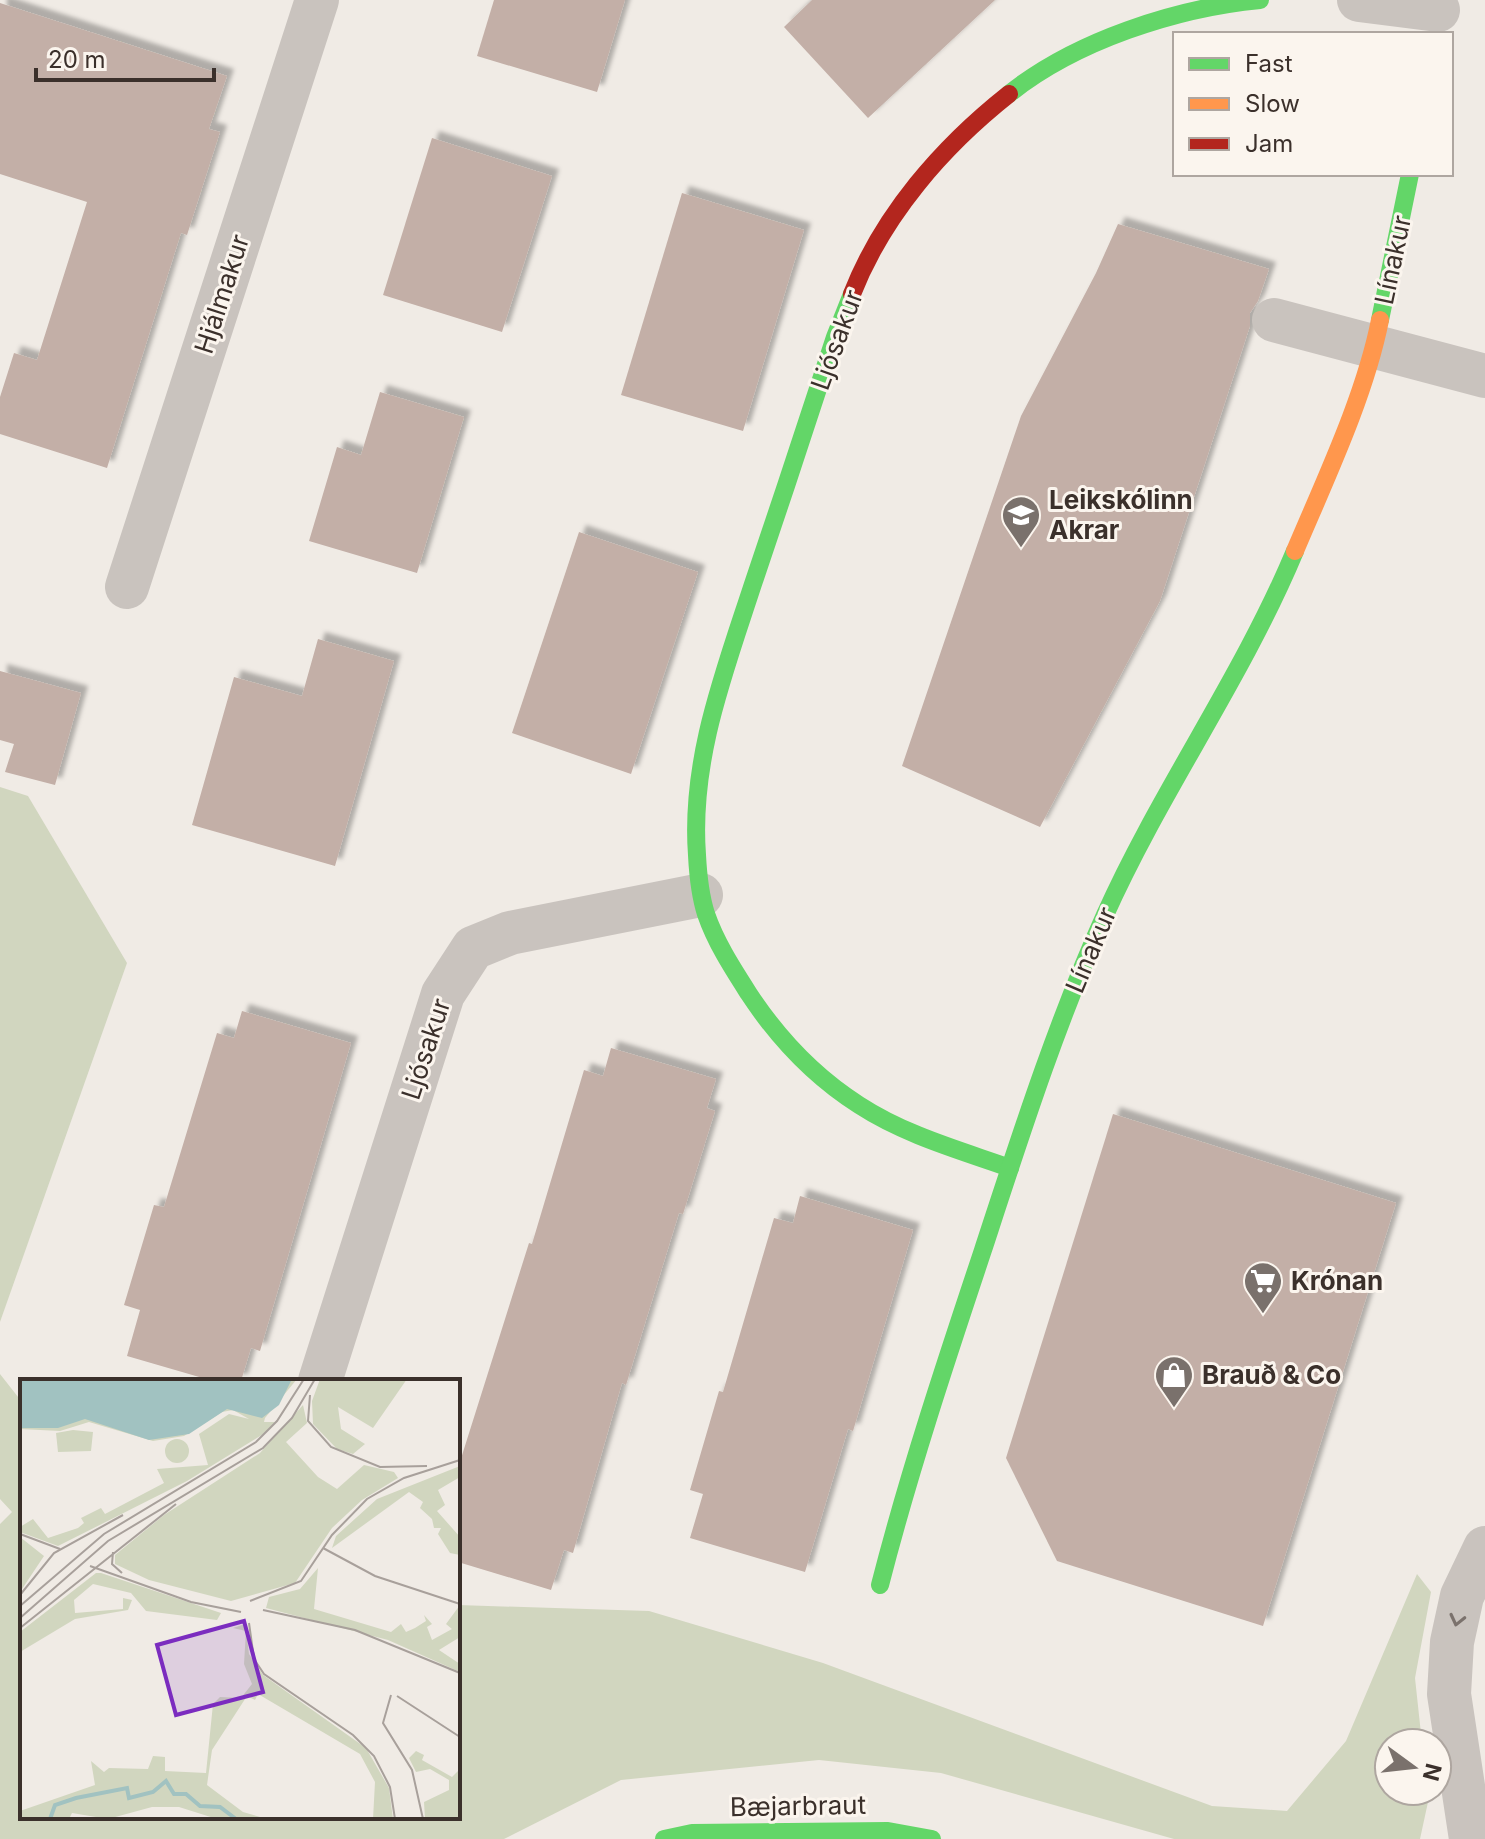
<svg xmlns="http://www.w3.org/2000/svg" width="1485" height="1839" viewBox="0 0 1485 1839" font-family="Inter,sans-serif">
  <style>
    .green { fill: #d1d6bf }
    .building { fill: #c3afa7; filter: url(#shadow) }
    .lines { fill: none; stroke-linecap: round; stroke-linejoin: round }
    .street { stroke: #c9c3be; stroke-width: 44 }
    .fast { stroke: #63d668; stroke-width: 18 }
    .slow { stroke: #ff974d; stroke-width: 18 }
    .jam { stroke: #b3261e; stroke-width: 18 }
    .oneway { stroke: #7b726d }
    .labels { text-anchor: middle; stroke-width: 6; stroke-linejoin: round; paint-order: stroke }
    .street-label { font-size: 26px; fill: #3b302b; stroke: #fbf5ee }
    .poi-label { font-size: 26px; font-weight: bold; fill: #3b302b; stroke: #fbf5ee; text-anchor: start }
    .inset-river { fill: none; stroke: #a1c2c1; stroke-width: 4 }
    .inset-road { fill: none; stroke: #a8a09b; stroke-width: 2 }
    .view { fill: #7b2cbf; fill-opacity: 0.15; stroke: #7b2cbf; stroke-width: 4 }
    .inset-edge { fill: none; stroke: #3b302b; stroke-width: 4 }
  </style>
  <defs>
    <filter id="shadow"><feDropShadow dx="7" dy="-7" stdDeviation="2" flood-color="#0004"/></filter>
  </defs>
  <rect width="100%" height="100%" fill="#f0ebe5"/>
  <g class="green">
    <path d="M 0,787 L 28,796 L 127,963 L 0,1322 Z"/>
    <path d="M 0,1374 L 22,1402 L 22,1817 L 458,1817 L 458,1605 L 649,1611 L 823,1663 L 1212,1806 L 1287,1811 L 1346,1741 L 1417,1574 L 1431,1592 L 1415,1678 L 1422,1743 L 1389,1743 L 1389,1791 L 1427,1791 L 1428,1802 L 1420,1839 L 1174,1839 L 941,1773 L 819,1760 L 621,1780 L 504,1839 L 0,1839 L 0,1524 L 12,1512 L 0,1499 Z"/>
  </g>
  <g class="building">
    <path d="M 494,0 L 625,0 L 597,92 L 477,56 Z"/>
    <path d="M 812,0 L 995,0 L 868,118 L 784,27 Z"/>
    <path d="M 0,3 L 227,76 L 209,129 L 220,132 L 187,235 L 181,233 L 107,468 L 0,434 L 0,397 L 14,353 L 37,360 L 87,202 L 0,174 Z"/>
    <path d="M 432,138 L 552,176 L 502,332 L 383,295 Z"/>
    <path d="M 682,193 L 804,230 L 743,431 L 621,395 Z"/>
    <path d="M 1118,224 L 1269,269 L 1258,301 L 1250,313 L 1250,326 L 1160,601 L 1040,827 L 902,766 L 1021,416 L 1096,273 Z"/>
    <path d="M 380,392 L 464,417 L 417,573 L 309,541 L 337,447 L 361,455 Z"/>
    <path d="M 579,532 L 698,572 L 631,774 L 512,733 Z"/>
    <path d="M 318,639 L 394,661 L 335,866 L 192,825 L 234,677 L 302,696 Z"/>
    <path d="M 0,671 L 81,693 L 55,785 L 5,772 L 14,744 L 0,740 Z"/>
    <path d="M 242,1011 L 351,1043 L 260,1351 L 251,1348 L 241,1381 L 213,1381 L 127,1356 L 140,1310 L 124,1305 L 154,1205 L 164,1207 L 217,1033 L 234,1038 Z"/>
    <path d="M 611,1048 L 716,1079 L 707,1108 L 715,1111 L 683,1214 L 679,1213 L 626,1385 L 622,1383 L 573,1553 L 564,1550 L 551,1590 L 458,1562 L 458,1468 L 529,1243 L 532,1244 L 584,1070 L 603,1076 Z"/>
    <path d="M 1113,1114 L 1396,1203 L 1263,1626 L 1057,1561 L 1006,1458 Z"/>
    <path d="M 800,1196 L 913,1230 L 853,1431 L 848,1429 L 805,1572 L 690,1538 L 703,1494 L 690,1490 L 719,1391 L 723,1392 L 774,1218 L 793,1223 Z"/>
  </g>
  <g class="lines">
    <g class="street">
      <path d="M 1359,0 L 1438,10"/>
      <path d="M 1274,320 L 1485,376"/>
      <path d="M 127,587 L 317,0"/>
      <path d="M 320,1381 L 443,994 L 473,948 L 510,933 L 701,895"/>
      <path d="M 1471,1839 L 1449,1694 L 1452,1642 L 1462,1596 L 1485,1548"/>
    </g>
    <g class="fast">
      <path d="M 1009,94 C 1075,41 1176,8 1260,0"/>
      <path d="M 852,294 L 835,337 C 808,419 781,502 753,584 C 724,673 690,760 697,855 C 698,875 700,895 706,914 C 716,943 733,969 749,994 C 778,1038 815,1077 859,1105 C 905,1135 959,1150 1010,1168"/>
      <path d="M 1380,320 L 1410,174"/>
      <path d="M 880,1585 C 909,1472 946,1361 983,1250 C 1020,1137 1056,1024 1105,915 C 1161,790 1242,678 1295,551"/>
      <path d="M 664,1839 L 692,1833 L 888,1831 L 932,1839"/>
    </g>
    <path class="slow" d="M 1295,551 C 1325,480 1365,396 1380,320"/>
    <path class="jam" d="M 852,294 C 883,215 942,147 1009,94"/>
  </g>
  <defs><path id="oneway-chevron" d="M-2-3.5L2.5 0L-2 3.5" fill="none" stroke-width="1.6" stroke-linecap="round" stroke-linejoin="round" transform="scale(2)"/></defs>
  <use class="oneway" href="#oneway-chevron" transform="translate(1457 1620) rotate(103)"/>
  <defs>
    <g id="school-pin" transform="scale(2)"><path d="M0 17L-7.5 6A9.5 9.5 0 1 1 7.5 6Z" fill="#7a716c" stroke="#fbf5ee"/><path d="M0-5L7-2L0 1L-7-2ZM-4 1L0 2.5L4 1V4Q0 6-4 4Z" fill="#fff"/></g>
    <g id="supermarket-pin" transform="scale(2)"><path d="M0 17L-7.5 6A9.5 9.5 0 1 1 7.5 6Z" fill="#7a716c" stroke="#fbf5ee"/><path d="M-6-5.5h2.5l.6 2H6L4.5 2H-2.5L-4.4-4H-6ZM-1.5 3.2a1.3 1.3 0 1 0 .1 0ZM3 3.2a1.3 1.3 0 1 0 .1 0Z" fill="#fff"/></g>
    <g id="shop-pin" transform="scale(2)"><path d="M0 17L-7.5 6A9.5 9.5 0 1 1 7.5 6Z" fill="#7a716c" stroke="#fbf5ee"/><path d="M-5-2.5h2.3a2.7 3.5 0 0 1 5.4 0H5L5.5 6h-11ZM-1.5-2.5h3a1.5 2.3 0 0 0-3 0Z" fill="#fff"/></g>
  </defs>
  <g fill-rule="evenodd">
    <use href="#school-pin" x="1021" y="515"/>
    <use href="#supermarket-pin" x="1263" y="1281"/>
    <use href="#shop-pin" x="1174" y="1375"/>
  </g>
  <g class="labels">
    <g class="street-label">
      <text transform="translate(1393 260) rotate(-78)" y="9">Línakur</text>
      <text transform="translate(222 294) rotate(-72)" y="9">Hjálmakur</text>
      <text transform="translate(837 340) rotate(-70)" y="9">Ljósakur</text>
      <text transform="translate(1091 950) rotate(-67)" y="9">Línakur</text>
      <text transform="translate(426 1049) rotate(-72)" y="9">Ljósakur</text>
      <text transform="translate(798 1806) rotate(-1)" y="9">Bæjarbraut</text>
    </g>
    <g class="poi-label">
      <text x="1049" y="509">Leikskólinn<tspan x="1049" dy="30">Akrar</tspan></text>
      <text x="1291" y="1290">Krónan</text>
      <text x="1202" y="1384">Brauð &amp; Co</text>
    </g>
  </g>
  <g transform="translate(20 1379)">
    <rect width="440" height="440" fill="#f0ebe5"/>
    <path d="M 0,0 L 277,0 L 245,39 L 244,43 L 255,43 L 245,54 L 167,102 L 38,167 L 0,153 L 0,148 L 13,140 L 28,159 L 58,149 L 64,144 L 61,139 L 81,129 L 85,135 L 144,104 L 137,90 L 188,86 L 179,55 L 209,35 L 229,40 L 213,31 L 202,33 L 164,57 L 133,62 L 69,43 L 40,52 L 0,50 ZM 300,0 L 370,1 L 387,0 L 353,49 L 318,28 L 321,50 L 345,65 L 333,75 L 317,70 L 293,45 L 292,22 ZM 283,26 L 287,44 L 266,63 L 298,98 L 317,110 L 344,86 L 374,93 L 378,99 L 342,121 L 312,149 L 275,204 L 211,222 L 129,201 L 95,185 L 95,176 L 144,136 L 240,74 ZM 53,51 L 73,53 L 71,72 L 38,73 L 36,54 ZM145 72a12 12 0 1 1 24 0a12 12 0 1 1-24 0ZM 440,87 L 440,98 L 418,111 L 425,126 L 417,132 L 440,158 L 440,176 L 430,174 L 418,155 L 421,149 L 414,149 L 412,140 L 400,129 L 403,123 L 389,113 L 312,169 L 316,157 L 357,120 ZM 0,158 L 24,177 L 0,213 ZM 298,189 L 294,230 L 371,253 L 381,245 L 386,253 L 395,249 L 406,242 L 404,236 L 412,245 L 407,248 L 412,261 L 432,250 L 426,245 L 440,226 L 440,258 L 419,271 L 440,285 L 440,293 L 368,261 L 246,229 L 249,218 L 280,210 ZM 76,194 L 81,194 L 201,234 L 197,241 L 126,232 L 111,214 L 73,205 L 54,221 L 55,234 L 103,230 L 103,219 L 112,221 L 108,231 L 55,240 L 0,273 L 0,253 ZM 225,245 L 229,275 L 243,296 L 346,369 L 369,409 L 373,440 L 353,440 L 355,403 L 340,375 L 238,315 L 235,321 L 227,317 L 192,371 L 187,406 L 223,433 L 247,440 L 197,440 L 159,428 L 132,428 L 88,440 L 52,434 L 49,440 L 0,440 L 0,432 L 75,406 L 71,382 L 84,393 L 89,389 L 128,390 L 133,377 L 145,378 L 145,392 L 186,394 L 193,325 L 200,318 L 221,319 L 232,305 L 224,285 L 226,252 L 213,249 ZM 396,372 L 404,376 L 402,381 L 432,398 L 440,390 L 440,440 L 405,440 L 404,423 L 429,411 L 429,401 L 410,390 L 396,393 L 389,379 Z" fill="#d1d6bf"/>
    <path d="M 0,0 L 272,0 L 259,26 L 242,39 L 207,30 L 169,55 L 129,61 L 65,40 L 38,49 L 0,49 Z" fill="#a1c2c1"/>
    <path class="inset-river" d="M 30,440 L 35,426 L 56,419 L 107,409 L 109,419 L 133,413 L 146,402 L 154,415 L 166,415 L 180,427 L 200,428 L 216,440"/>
    <path class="inset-road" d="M 290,16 L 288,42 L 311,68 L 360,88 L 407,87M 0,155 L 40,170M 303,169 L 355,197 L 440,225M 93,173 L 92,185 L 102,194M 70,187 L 171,223 L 221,233M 0,216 L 34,174 L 103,136M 230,222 L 281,202 L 312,156 L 347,120 L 384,99 L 440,81M 0,227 L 84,155 L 236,63 L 257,42 L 284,0M 243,231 L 335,251 L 440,294M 0,239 L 88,162 L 243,69 L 272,39 L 295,0M 229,244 L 234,280 L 244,295 L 333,356 L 354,377 L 370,408 L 375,440M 0,249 L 156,125M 371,316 L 363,344 L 392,391 L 403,440M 377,317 L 440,358"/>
    <path class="view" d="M 224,242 L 243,313 L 156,336 L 137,266 Z"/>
    <rect width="440" height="440" class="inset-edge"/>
  </g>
  <rect x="1173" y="32" width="280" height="144" fill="#fbf5ee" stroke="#aea6a0" stroke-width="2"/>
  <rect x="1189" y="58" width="40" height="12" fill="#63d668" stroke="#aea6a0" stroke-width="2"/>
  <text x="1245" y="72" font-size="24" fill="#3b302b">Fast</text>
  <rect x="1189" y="98" width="40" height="12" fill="#ff974d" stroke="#aea6a0" stroke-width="2"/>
  <text x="1245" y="112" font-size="24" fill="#3b302b">Slow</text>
  <rect x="1189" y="138" width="40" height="12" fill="#b3261e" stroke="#aea6a0" stroke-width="2"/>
  <text x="1245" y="152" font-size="24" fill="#3b302b">Jam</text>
  <g transform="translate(1413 1767) rotate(105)"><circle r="38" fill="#fbf5ee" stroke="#aea6a0" stroke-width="2"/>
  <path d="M0-6L14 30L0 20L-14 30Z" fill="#7a716c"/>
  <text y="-12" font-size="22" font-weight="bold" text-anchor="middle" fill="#3b302b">N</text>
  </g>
  <path d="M36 68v12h178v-12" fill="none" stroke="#3b302b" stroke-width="4"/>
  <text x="48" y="68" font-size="24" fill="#3b302b" stroke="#fbf5ee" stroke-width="6" paint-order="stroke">20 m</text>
</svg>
